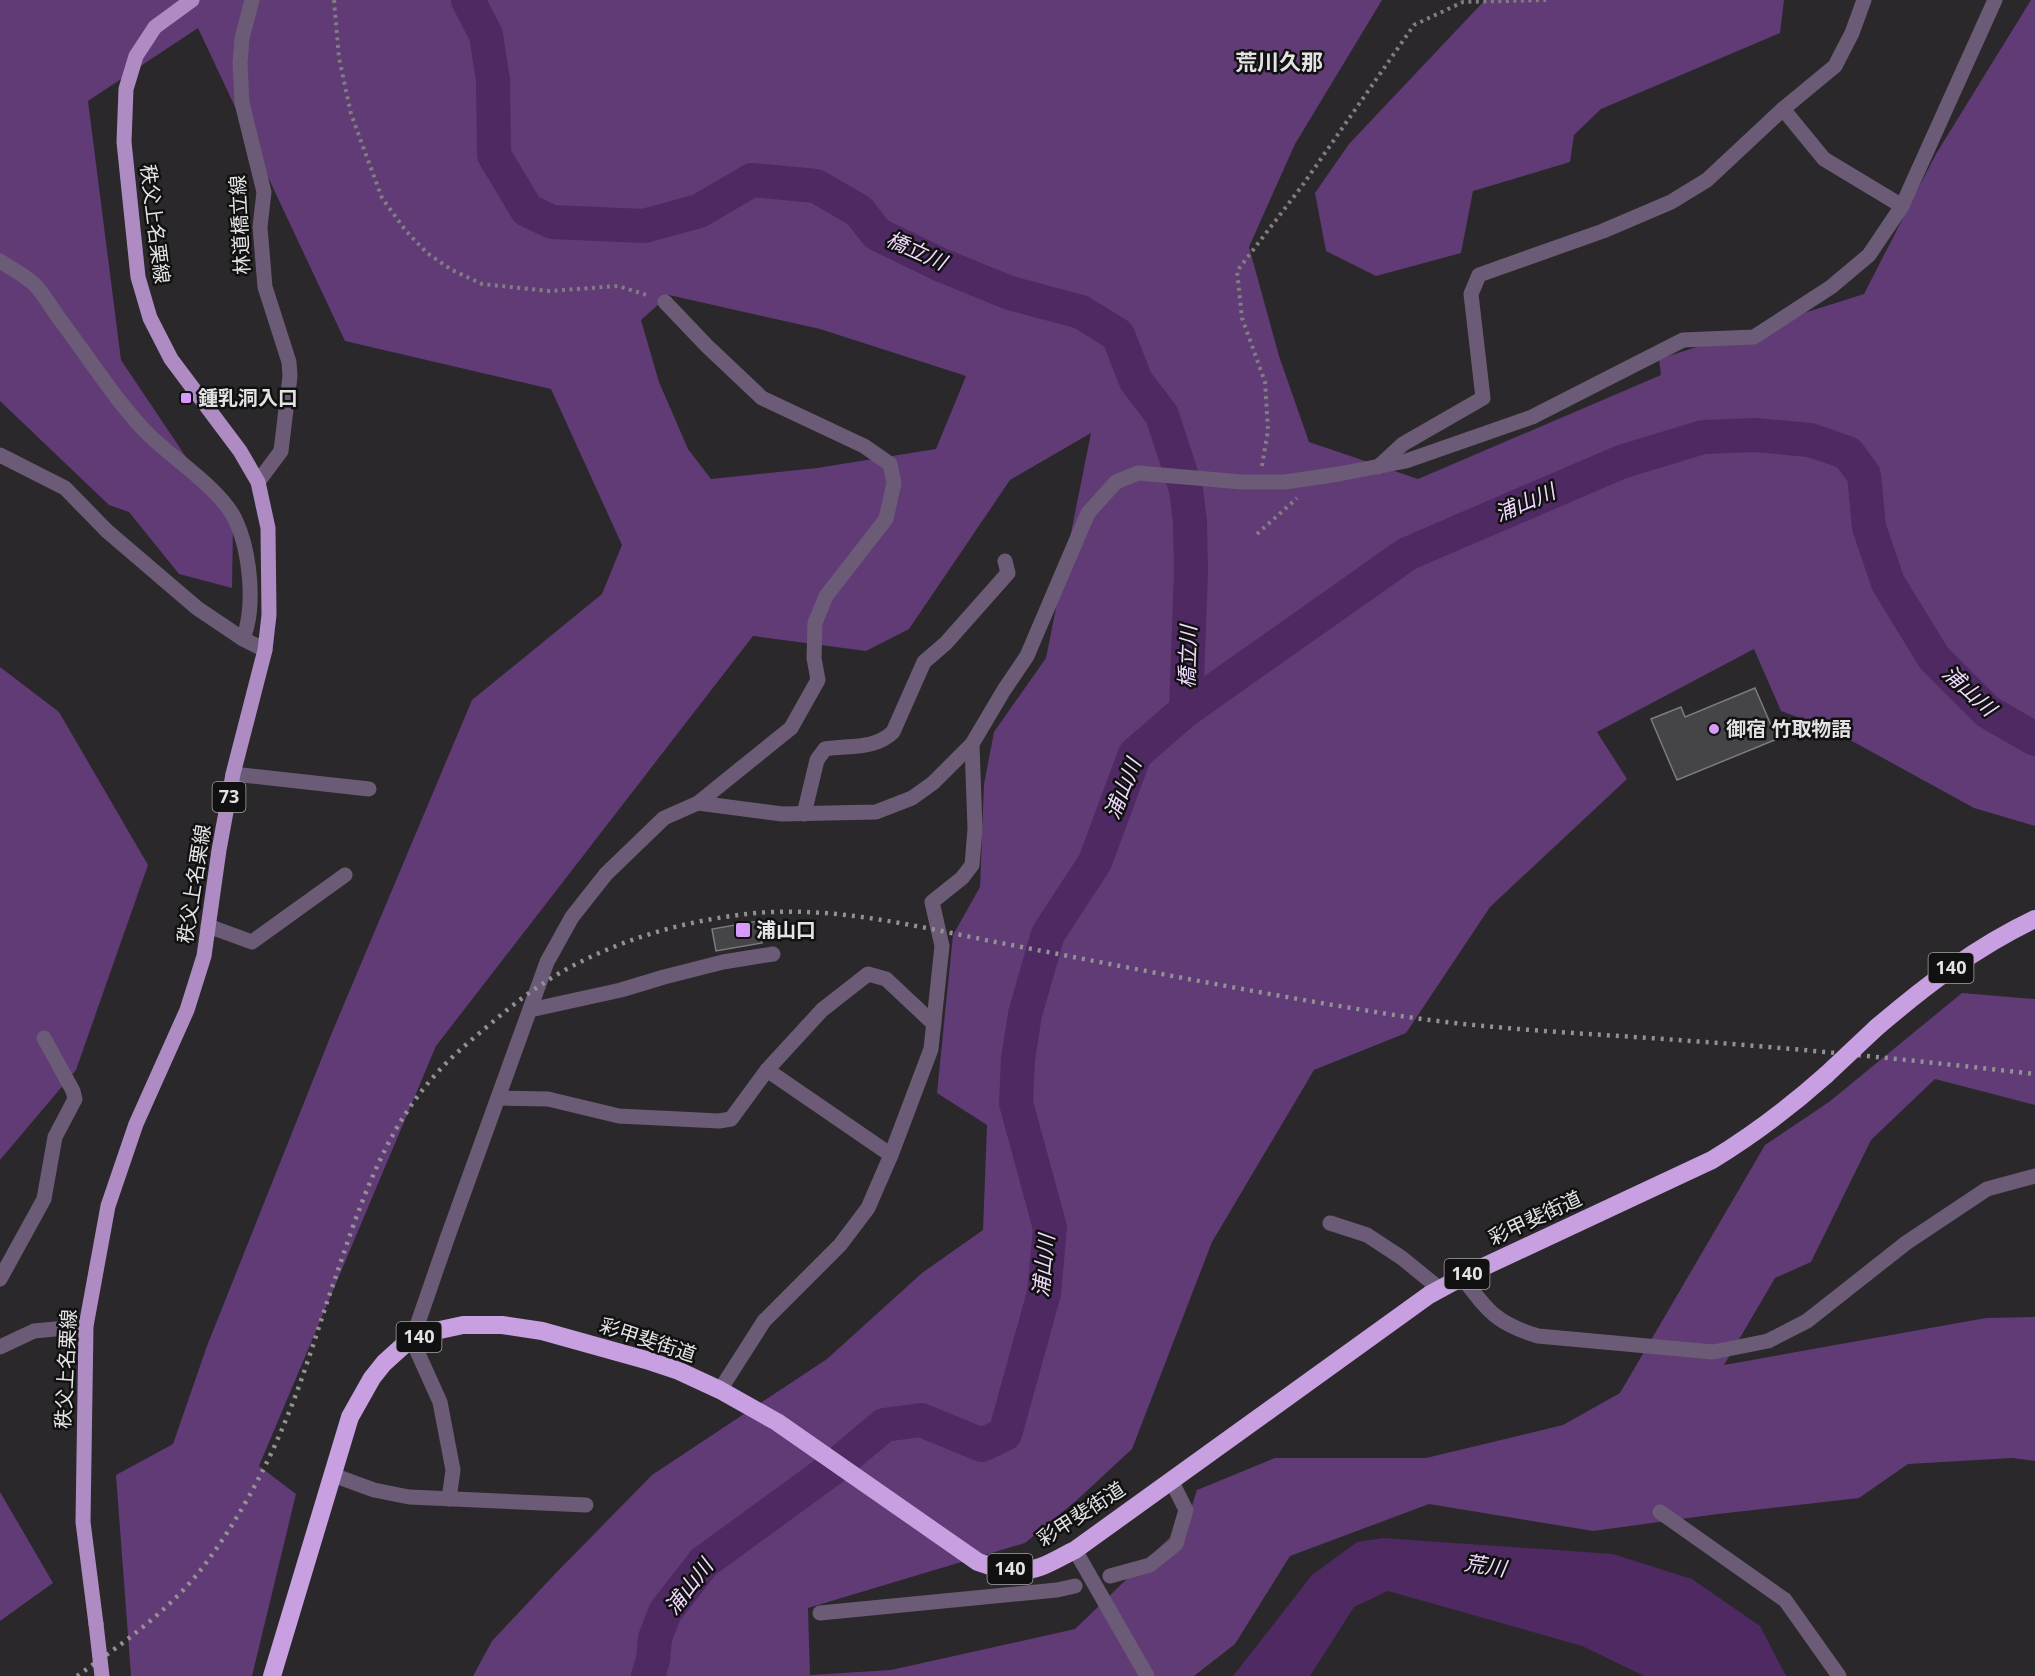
<svg xmlns="http://www.w3.org/2000/svg" width="2035" height="1676" viewBox="0 0 2035 1676" font-family="'Open Sans','Noto Sans JP',sans-serif">
  <style>
    .forest { fill: #603b75; fill-rule: evenodd }
    .water { fill: #4e2962 }
    .lines { fill: none; stroke-linecap: round; stroke-linejoin: round }
    .river { stroke: #4e2962; stroke-width: 34 }
    .building { fill: #454446; stroke: #7c7b7d; stroke-width: 1.5 }
    .path { stroke: #807e80; stroke-width: 4; stroke-dasharray: 3 4.5; stroke-linecap: butt }
    .minor { stroke: #6c5b76; stroke-width: 15 }
    .major { stroke: #ae8cc3; stroke-width: 15 }
    .highway { stroke: #c89fe1; stroke-width: 18 }
    .rail { stroke: #929193; stroke-width: 4.5; stroke-dasharray: 3 6; stroke-linecap: butt }
    .major-bridge { stroke: #ae8cc3; stroke-width: 15 }
    .highway-bridge { stroke: #c89fe1; stroke-width: 18 }
    .poi-dot { fill: #d69bf9; stroke: #121112; stroke-width: 2 }
    .labels { text-anchor: middle; stroke-width: 5; stroke-linejoin: round; paint-order: stroke }
    .shield { fill: #121112; stroke: #a4a3a5; stroke-width: 1.5 }
    .shield-label { font-size: 18px; font-weight: bold; fill: #e3e2e4 }
    .street-label { font-size: 20px; fill: #e3e2e4; stroke: #121112 }
    .poi-label { font-size: 20px; font-weight: bold; fill: #e3e2e4; stroke: #121112; text-anchor: start }
    .water-label { font-size: 21px; font-style: italic; fill: #efd9fd; stroke: #121112 }
    .quarter-label { font-size: 22px; font-weight: bold; fill: #e3e2e4; stroke: #121112 }
  </style>
  <rect width="100%" height="100%" fill="#2a282a"/>
  <g class="forest">
    <path d="M 0,0 L 1382,0 L 1295,144 L 1249,247 L 1279,356 L 1309,442 L 1418,479 L 1661,375 L 1659,359 L 1864,294 L 1936,154 L 2031,0 L 2035,0 L 2035,826 L 1974,808 L 1832,730 L 1781,711 L 1754,649 L 1597,732 L 1627,779 L 1490,907 L 1406,1033 L 1314,1070 L 1212,1242 L 1132,1449 L 1077,1500 L 1025,1543 L 808,1608 L 810,1675 L 891,1670 L 1075,1629 L 1187,1521 L 1197,1490 L 1275,1458 L 1426,1458 L 1563,1425 L 1620,1393 L 1765,1145 L 1829,1102 L 1962,993 L 2035,999 L 2035,1105 L 1935,1079 L 1871,1140 L 1811,1262 L 1775,1278 L 1724,1365 L 1986,1318 L 2035,1317 L 2035,1461 L 2012,1458 L 1908,1464 L 1859,1498 L 1718,1514 L 1593,1531 L 1429,1504 L 1290,1556 L 1235,1644 L 1194,1676 L 473,1676 L 492,1641 L 555,1574 L 652,1475 L 827,1359 L 922,1273 L 983,1230 L 987,1125 L 937,1093 L 953,935 L 980,887 L 984,784 L 994,732 L 1046,658 L 1091,433 L 1010,480 L 909,629 L 866,651 L 753,636 L 436,1046 L 259,1466 L 296,1494 L 252,1676 L 131,1676 L 116,1475 L 173,1444 L 207,1346 L 331,1035 L 472,700 L 602,594 L 622,545 L 551,389 L 345,341 L 198,28 L 88,101 L 121,360 L 233,527 L 232,588 L 179,574 L 129,512 L 109,505 L 0,401 ZM 669,295 L 820,329 L 966,376 L 936,449 L 817,468 L 711,479 L 688,449 L 659,382 L 641,320 Z"/>
    <path d="M 1485,0 L 1784,0 L 1780,33 L 1601,109 L 1574,135 L 1570,162 L 1473,191 L 1461,253 L 1376,276 L 1326,251 L 1315,193 L 1349,144 Z"/>
    <path d="M 0,667 L 59,712 L 148,865 L 76,1070 L 0,1160 Z"/>
    <path d="M 0,1492 L 53,1583 L 0,1621 Z"/>
  </g>
  <path class="water" d="M 1383,1538 L 1613,1554 L 1692,1579 L 1760,1626 L 1786,1676 L 1644,1676 L 1582,1646 L 1388,1591 L 1354,1607 L 1310,1676 L 1233,1676 L 1312,1575 L 1357,1542 Z"/>
  <g class="lines">
    <g class="river">
      <path d="M 468,0 L 486,35 L 493,80 L 494,155 L 527,210 L 552,222 L 644,226 L 699,211 L 752,180 L 816,186 L 859,211 L 877,234 L 941,265 L 1010,293 L 1081,312 L 1118,335 L 1136,381 L 1162,415 L 1186,489 L 1190,522 L 1191,571 L 1186,710"/>
      <path d="M 648,1676 L 653,1660 L 655,1638 L 665,1612 L 704,1562 L 833,1468 L 884,1425 L 921,1420 L 982,1445 L 1005,1434 L 1044,1293 L 1050,1228 L 1016,1103 L 1018,1059 L 1025,1014 L 1048,934 L 1095,862 L 1135,754 L 1186,710 L 1407,554 L 1621,462 L 1703,437 L 1755,435 L 1810,440 L 1848,453 L 1864,475 L 1869,527 L 1888,583 L 1934,658 L 1988,712 L 2035,739"/>
    </g>
  </g>
  <g class="building">
    <path d="M 1755,688 L 1777,739 L 1677,780 L 1651,719 L 1681,707 L 1685,717 Z"/>
    <path d="M 758,921 L 762,943 L 716,951 L 712,929 Z"/>
  </g>
  <g class="lines">
    <g class="path">
      <path d="M 334,0 L 339,58 L 351,114 L 382,198 L 406,231 L 427,253 L 452,270 L 482,284 L 549,291 L 618,286 L 650,296"/>
      <path d="M 1262,466 L 1268,430 L 1265,382 L 1242,318 L 1237,271 L 1302,186 L 1414,25 L 1463,2 L 1546,0"/>
      <path d="M 1257,534 L 1297,498"/>
    </g>
    <g class="minor">
      <path d="M 252,0 L 242,38 L 240,63 L 242,103 L 264,192 L 260,227 L 265,287 L 289,362 L 290,376 L 281,451 L 258,482"/>
      <path d="M 1864,0 L 1852,33 L 1835,66 L 1783,109 L 1824,159 L 1902,206"/>
      <path d="M 0,261 C 11,268 24,275 34,284 C 44,294 52,309 61,321 C 90,359 116,402 150,436 C 175,460 220,489 235,519 C 250,550 256,606 243,639"/>
      <path d="M 0,455 L 65,488 L 107,531 L 197,608 L 243,639 L 265,650"/>
      <path d="M 1378,467 L 1403,444 L 1483,398 L 1471,294 L 1479,275 L 1603,231 L 1671,202 L 1707,180 L 1783,109"/>
      <path d="M 233,774 L 369,789"/>
      <path d="M 698,803 L 782,814 L 876,812 L 912,798 L 933,783 L 972,744 L 1004,690 L 1027,656 L 1088,513 L 1116,482 L 1138,473 L 1242,482 L 1285,482 L 1339,474 L 1406,461 L 1532,417 L 1683,340 L 1754,337 L 1831,287 L 1869,255 L 1902,206 L 1995,0"/>
      <path d="M 804,814 L 817,760 L 825,749 C 849,745 874,750 893,732 L 924,662 L 946,643 L 1008,573 L 1005,561"/>
      <path d="M 208,926 L 252,942 L 345,875"/>
      <path d="M 530,1010 L 621,990 L 664,977 L 723,962 L 773,954"/>
      <path d="M 498,1098 L 548,1099 L 619,1116 L 719,1121 L 731,1119 L 767,1070"/>
      <path d="M 891,1155 L 767,1070 L 822,1010 L 868,974 L 886,979 L 934,1024"/>
      <path d="M 1330,1223 L 1367,1235 L 1402,1258 L 1440,1289"/>
      <path d="M 1462,1277 C 1488,1311 1495,1323 1538,1336 L 1713,1352 L 1768,1341 L 1807,1321 L 1906,1243 L 1987,1189 L 2035,1176"/>
      <path d="M 0,1279 L 44,1199 L 55,1137 L 75,1099 L 73,1091 L 44,1038"/>
      <path d="M 0,1347 L 34,1331 L 86,1326"/>
      <path d="M 720,1390 L 764,1321 L 840,1245 L 868,1208 L 891,1155 L 931,1049 L 942,946 L 932,902 L 962,878 L 972,865 L 975,829 L 972,744"/>
      <path d="M 333,1475 L 374,1490 L 409,1497 L 586,1505"/>
      <path d="M 449,1499 L 453,1470 L 440,1402 L 412,1340 L 448,1236 L 547,962 L 572,917 L 606,874 L 664,818 L 698,803 L 791,728 L 818,680 L 814,658 L 815,623 L 826,596 L 886,519 L 894,483 L 890,464 L 864,446 L 762,398 L 707,346 L 665,302"/>
      <path d="M 1660,1512 L 1785,1600 L 1839,1676"/>
      <path d="M 1075,1550 L 1147,1676"/>
      <path d="M 1110,1576 L 1150,1565 L 1176,1544 L 1186,1510 L 1171,1480"/>
      <path d="M 820,1613 L 1057,1590 L 1075,1586"/>
    </g>
    <path class="major" d="M 96,1624 L 83,1522 L 86,1326 L 108,1206 L 136,1124 L 187,1010 L 204,956 L 219,850 L 233,774 L 265,650 L 269,615 L 268,528 L 258,482 L 240,451 L 171,359 L 150,318 L 138,277 L 124,142 L 126,89 L 136,56 L 155,27 L 192,0"/>
    <g class="highway">
      <path d="M 1876,1028 C 1925,986 1976,947 2035,919"/>
      <path d="M 272,1676 L 350,1417 L 372,1378 L 384,1363 L 405,1344 L 426,1333 L 463,1325 L 502,1325 L 542,1331 L 646,1360 L 679,1371 L 720,1390 L 777,1422 L 978,1562 C 997,1569 1020,1574 1040,1567 C 1052,1563 1064,1555 1075,1550 L 1429,1295 L 1462,1277 L 1712,1160 C 1753,1135 1790,1107 1826,1075"/>
    </g>
    <path class="rail" d="M 77,1676 C 122,1644 169,1611 203,1567 C 235,1525 265,1471 285,1422 C 305,1375 319,1324 336,1276 C 360,1205 384,1131 436,1074 C 452,1056 470,1041 488,1026 C 512,1005 538,985 565,970 C 621,939 684,921 747,914 C 832,904 923,928 1006,944 C 1131,968 1256,993 1382,1013 C 1484,1030 1588,1033 1691,1041 C 1806,1049 1920,1061 2035,1074"/>
    <path class="major-bridge" d="M 96,1624 L 102,1676"/>
    <path class="highway-bridge" d="M 1826,1075 L 1876,1028"/>
  </g>
  <g class="poi-dot">
    <rect x="180" y="392" width="12" height="12" rx="3"/>
    <circle cx="1714" cy="729" r="6"/>
    <rect x="735" y="922" width="16" height="16" rx="3"/>
  </g>
  <g class="labels">
    <g class="shield">
      <rect x="212.5" y="782" width="33" height="30" rx="4.5"/>
      <rect x="1928.5" y="953" width="45" height="30" rx="4.5"/>
      <rect x="1444.5" y="1259" width="45" height="30" rx="4.5"/>
      <rect x="396.5" y="1322" width="45" height="30" rx="4.5"/>
      <rect x="987.5" y="1554" width="45" height="30" rx="4.5"/>
    </g>
    <g class="shield-label">
      <text x="229" y="803">73</text>
      <text x="1951" y="974">140</text>
      <text x="1467" y="1280">140</text>
      <text x="419" y="1343">140</text>
      <text x="1010" y="1575">140</text>
    </g>
    <g class="street-label">
      <text transform="translate(155 224) rotate(83)" y="7">秩父上名栗線</text>
      <text transform="translate(240 225) rotate(-93)" y="7">林道橋立線</text>
      <text transform="translate(194 884) rotate(-81)" y="7">秩父上名栗線</text>
      <text transform="translate(1535 1218) rotate(-25)" y="7">彩甲斐街道</text>
      <text transform="translate(648 1340) rotate(18)" y="7">彩甲斐街道</text>
      <text transform="translate(66 1369) rotate(-87)" y="7">秩父上名栗線</text>
      <text transform="translate(1081 1514) rotate(-33)" y="7">彩甲斐街道</text>
    </g>
    <g class="poi-label">
      <text x="198" y="405">鍾乳洞入口</text>
      <text x="1726" y="736">御宿 竹取物語</text>
      <text x="756" y="937">浦山口</text>
    </g>
    <g class="water-label">
      <text transform="translate(916 251) rotate(24)" y="7">橋立川</text>
      <text transform="translate(1525 503) rotate(-23)" y="7">浦山川</text>
      <text transform="translate(1188 657) rotate(-88)" y="7">橋立川</text>
      <text transform="translate(1969 691) rotate(42)" y="7">浦山川</text>
      <text transform="translate(1123 789) rotate(-68)" y="7">浦山川</text>
      <text transform="translate(1044 1266) rotate(-84)" y="7">浦山川</text>
      <text transform="translate(1485 1566) rotate(9)" y="7">荒川</text>
      <text transform="translate(689 1587) rotate(-52)" y="7">浦山川</text>
    </g>
    <g class="quarter-label">
      <text x="1279" y="70">荒川久那</text>
    </g>
  </g>
</svg>
